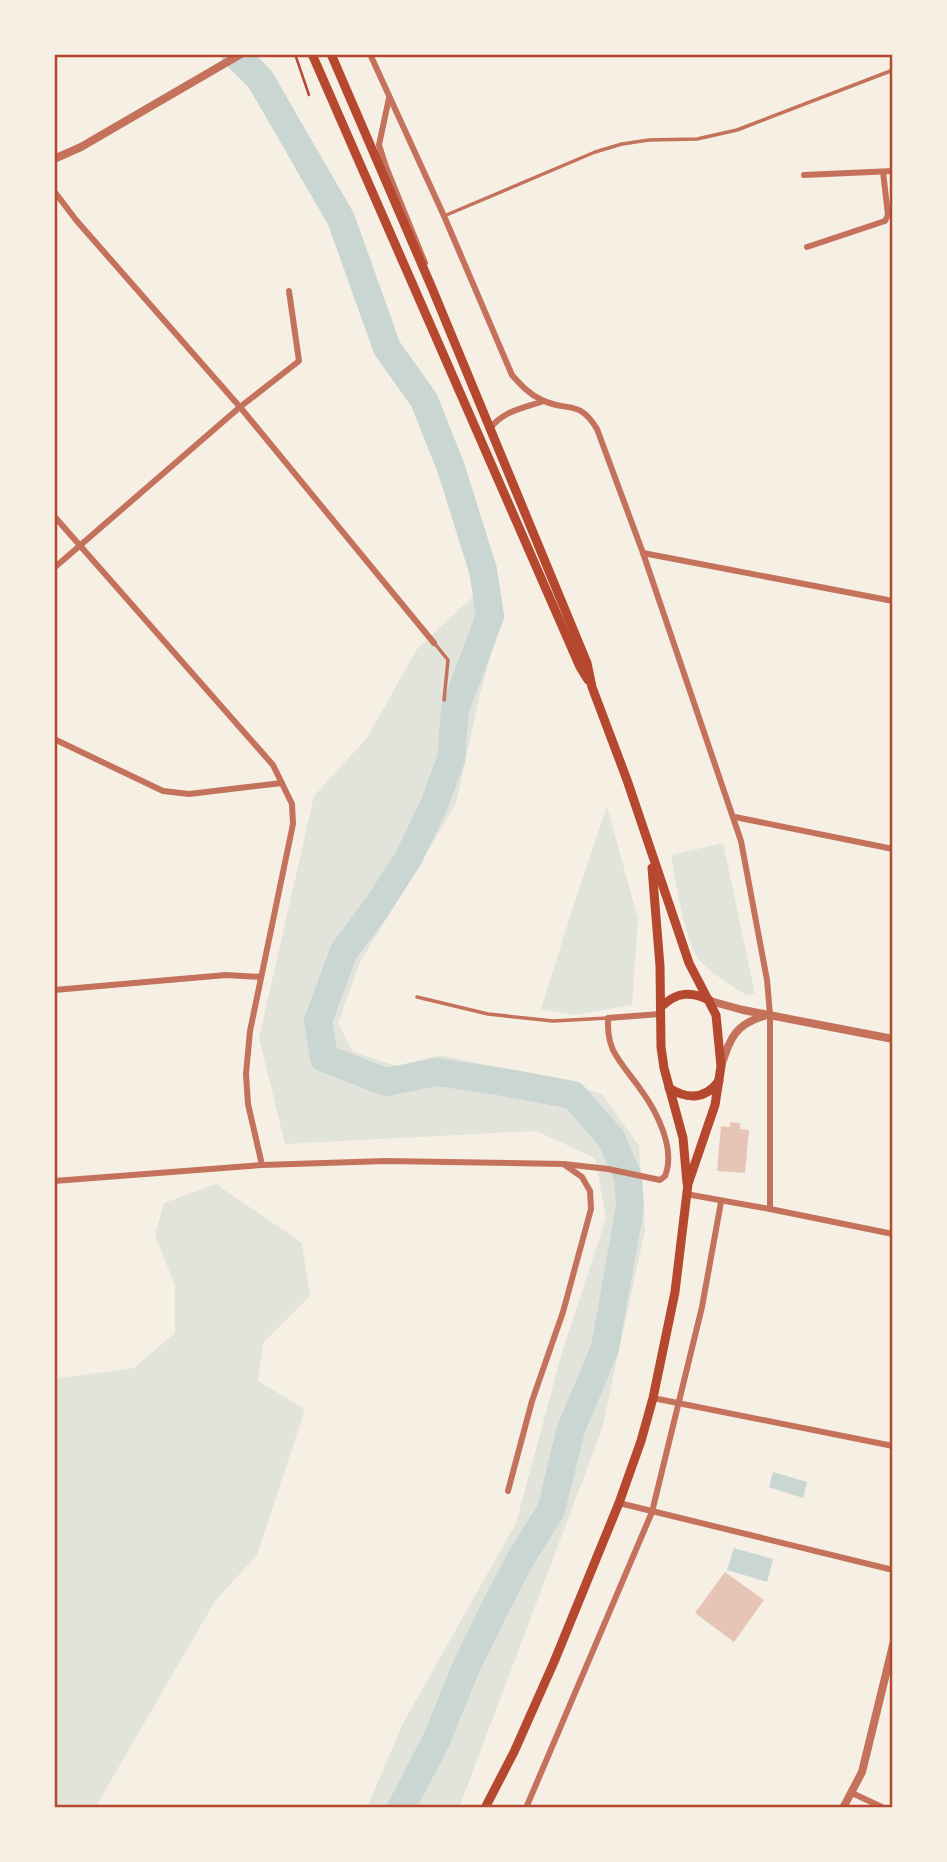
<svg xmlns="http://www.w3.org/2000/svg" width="947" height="1862" viewBox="0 0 947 1862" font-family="Jost,sans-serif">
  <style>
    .green { fill: #e2e4dc }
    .water { fill: #c9d6d2 }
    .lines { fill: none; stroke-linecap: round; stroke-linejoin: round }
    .river { stroke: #c9d6d2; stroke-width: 28 }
    .building { fill: #e6c5b7 }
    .path { stroke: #b5482f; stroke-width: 2.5 }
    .service { stroke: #c5725c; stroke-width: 3.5 }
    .minor { stroke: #c5725c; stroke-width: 6 }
    .tertiary { stroke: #c5725c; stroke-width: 8 }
    .secondary { stroke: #b5482f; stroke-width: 9 }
    .neatline { fill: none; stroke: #b5482f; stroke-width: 2.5 }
  </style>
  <rect width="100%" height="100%" fill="#f6efe4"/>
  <g class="green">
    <path d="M 496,575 L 499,626 L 480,694 L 456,804 L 360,962 L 338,1023 L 353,1052 L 397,1066 L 440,1055 L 527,1074 L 602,1094 L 639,1146 L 645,1230 L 602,1429 L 459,1808 L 367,1808 L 402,1725 L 516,1523 L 563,1349 L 606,1218 L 595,1158 L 536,1131 L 285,1144 L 259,1038 L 314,796 L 367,738 L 417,649 Z"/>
    <path d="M 607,806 L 638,919 L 632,1005 L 575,1015 L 541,1009 L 572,910 Z"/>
    <path d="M 723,843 L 755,994 L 746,995 C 730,984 709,973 698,958 C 684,939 676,880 671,855 Z"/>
    <path d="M 216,1184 L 302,1243 L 310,1296 L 263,1343 L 258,1381 L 305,1409 L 257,1555 L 215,1601 L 95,1808 L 54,1808 L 54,1379 L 134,1368 L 175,1333 L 175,1286 L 155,1235 L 164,1203 Z"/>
  </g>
  <g class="water">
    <path d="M 773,1472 L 807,1482 L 803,1498 L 769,1487 Z"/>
    <path d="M 734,1548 L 773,1559 L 767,1582 L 727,1570 Z"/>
  </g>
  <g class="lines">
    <path class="river" d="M 235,54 L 260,79 L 341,219 L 387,348 L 424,400 L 451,468 L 483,570 L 490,616 L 455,709 L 451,759 L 434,805 L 409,857 L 377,907 L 344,951 L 318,1021 L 324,1058 L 386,1082 L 437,1072 L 503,1082 L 573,1095 L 611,1138 L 628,1177 L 630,1207 L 605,1348 L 571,1429 L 551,1510 L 521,1558 L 495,1608 L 466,1667 L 436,1741 L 401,1808"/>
  </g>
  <g class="building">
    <path d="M 730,1122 L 740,1123 L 740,1129 L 749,1130 L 745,1173 L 717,1171 L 721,1126 L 730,1127 Z"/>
    <path d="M 725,1572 L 764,1600 L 734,1642 L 695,1613 Z"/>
  </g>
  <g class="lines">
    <path class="path" d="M 295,54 L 309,95"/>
    <g class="service">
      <path d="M 444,216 L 595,152 L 622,144 L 649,140 L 697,139 L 737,130 L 893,70"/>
      <path d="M 435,644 L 448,660 L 444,700"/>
      <path d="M 417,997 L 488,1014 L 553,1021 L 608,1018"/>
    </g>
    <g class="minor">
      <path d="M 370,54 L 444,216 L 512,375 C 521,385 529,394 542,400 C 568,413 578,398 597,429 L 643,553 L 741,841 L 767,980 L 770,1014 L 770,1209"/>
      <path d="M 389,98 L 379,145 L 386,167 L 425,263"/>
      <path d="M 804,175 L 893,171"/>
      <path d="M 54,191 L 76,220 L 240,407 L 434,643"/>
      <path d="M 807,247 L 885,221 L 888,215 L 883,172"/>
      <path d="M 490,429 C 502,411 524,408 544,401"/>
      <path d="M 54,516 L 273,765 L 292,804 L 293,824 L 250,1031 L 246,1074 L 248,1104 L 262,1165"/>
      <path d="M 643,553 L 893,601"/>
      <path d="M 54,568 L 240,407 L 299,361 L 289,291"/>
      <path d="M 54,739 L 163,791 L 189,794 L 282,783"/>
      <path d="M 735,817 L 893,849"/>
      <path d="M 54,990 L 226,975 L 261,977"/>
      <path d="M 54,1181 L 262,1165 L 386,1161 L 564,1164 L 608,1169 L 660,1180 L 665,1176 C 676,1149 657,1112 641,1090 C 632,1077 620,1064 613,1050 C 608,1039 608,1030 608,1018 L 660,1014"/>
      <path d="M 686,1194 L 770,1209 L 893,1234"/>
      <path d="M 653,1398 L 893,1446"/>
      <path d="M 508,1491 L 532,1401 L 563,1312 L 591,1209 L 590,1191 L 582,1177 L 565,1165"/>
      <path d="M 619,1503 L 893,1570"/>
      <path d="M 852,1793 L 884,1808"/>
      <path d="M 526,1808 L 652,1512 L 702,1307 L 721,1202"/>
    </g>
    <g class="tertiary">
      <path d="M 54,159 L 81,147 L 241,54"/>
      <path d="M 710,1001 L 743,1010 L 893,1039"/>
      <path d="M 721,1066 C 731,1037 735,1024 767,1015"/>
      <path d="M 843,1808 L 862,1772 L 893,1645"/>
    </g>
    <g class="secondary">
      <path d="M 312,54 L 580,667 L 588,680"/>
      <path d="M 331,54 L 432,288 L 587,663 L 592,687 L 627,780 L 689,963 L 716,1015 L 721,1066 L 715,1105 L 688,1184 L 675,1292 L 653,1398 L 641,1441 L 619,1503 L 554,1662 L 514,1752 L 485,1808"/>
      <path d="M 652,868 L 660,966 L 661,1047 L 664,1068 L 683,1138 L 687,1183"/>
      <path d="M 662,1006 C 677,992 691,991 709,1000"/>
      <path d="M 669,1088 C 688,1100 706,1099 719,1081"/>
    </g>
  </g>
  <rect width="947" height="1862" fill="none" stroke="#f6efe4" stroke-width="112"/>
  <rect x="56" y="56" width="835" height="1750" class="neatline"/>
</svg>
